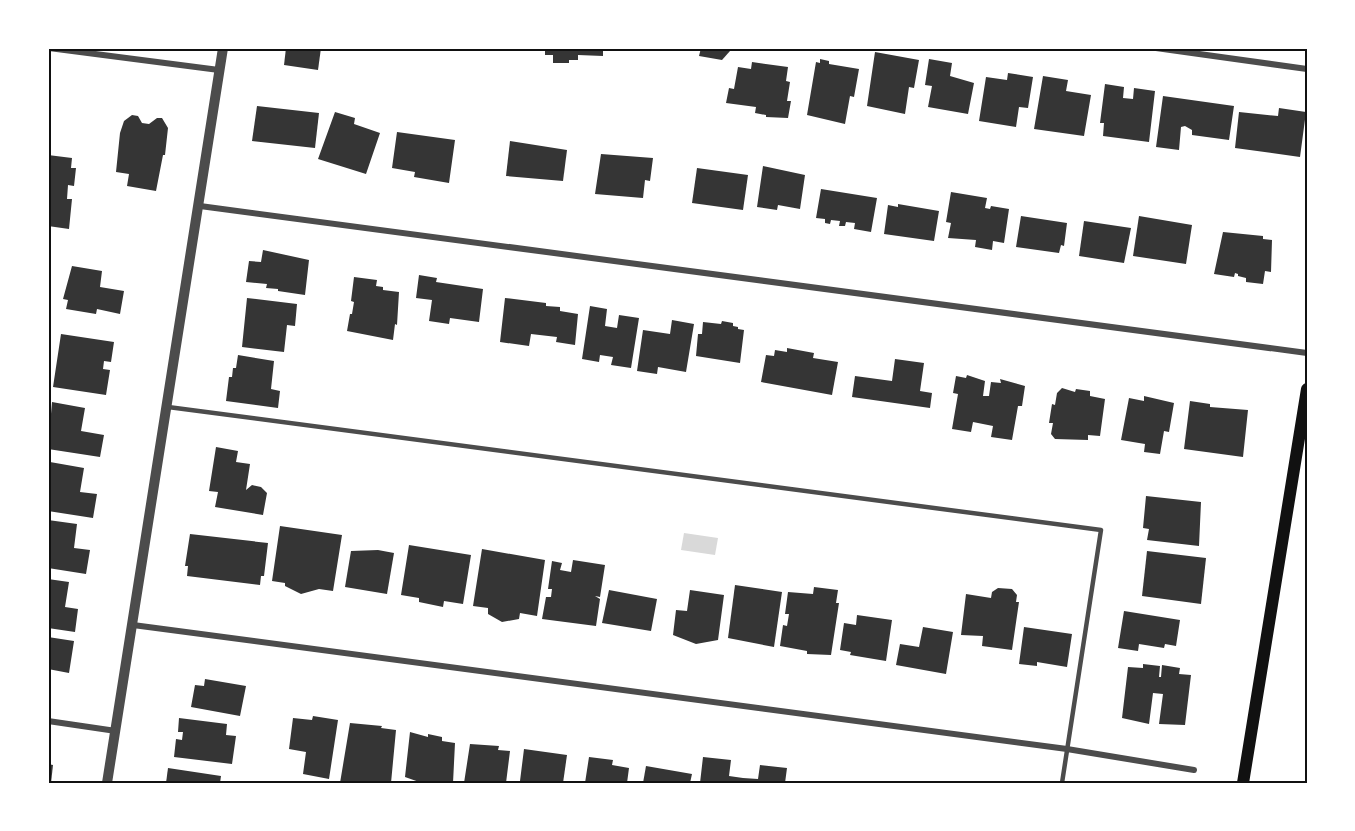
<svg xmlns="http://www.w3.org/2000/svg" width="1355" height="831" viewBox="0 0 1355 831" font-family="Raleway,sans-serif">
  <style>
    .water { fill: #d9d9d9 }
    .building { fill: #353535 }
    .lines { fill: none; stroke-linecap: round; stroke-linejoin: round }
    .service { stroke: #4c4c4c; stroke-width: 4.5 }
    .minor { stroke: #4c4c4c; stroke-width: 6 }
    .tertiary { stroke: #4c4c4c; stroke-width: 10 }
    .secondary { stroke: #111; stroke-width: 12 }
    .neatline { fill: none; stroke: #111; stroke-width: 2 }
  </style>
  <rect width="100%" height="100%" fill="#fff"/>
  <path class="water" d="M 684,533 L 718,538 L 715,555 L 681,550 Z"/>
  <g class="building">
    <path d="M 286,48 L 321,48 L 318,70 L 284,65 Z"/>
    <path d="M 545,48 L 603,48 L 603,56 L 578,55 L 578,60 L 569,60 L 569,63 L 553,63 L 553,55 L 545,55 Z"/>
    <path d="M 701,48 L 730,48 L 730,51 L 722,60 L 699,56 Z"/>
    <path d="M 875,52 L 919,60 L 914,88 L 909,87 L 905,114 L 867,106 Z"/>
    <path d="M 820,59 L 829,61 L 829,64 L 859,69 L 854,97 L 850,96 L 845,124 L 807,115 L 816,62 L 820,63 Z"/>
    <path d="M 929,59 L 952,63 L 950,76 L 974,83 L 968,114 L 928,107 L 932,86 L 925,85 Z"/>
    <path d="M 752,62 L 788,67 L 786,81 L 790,82 L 787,101 L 791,101 L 788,118 L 766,117 L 766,115 L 755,113 L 756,107 L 726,103 L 729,88 L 734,89 L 738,67 L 751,69 Z"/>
    <path d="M 1008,73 L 1033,77 L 1028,108 L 1019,107 L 1016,127 L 979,121 L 986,77 L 1007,80 Z"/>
    <path d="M 1043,76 L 1068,80 L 1066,91 L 1091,95 L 1084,136 L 1034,129 Z"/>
    <path d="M 1105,84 L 1124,87 L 1123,98 L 1133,99 L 1134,88 L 1155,91 L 1149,142 L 1103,136 L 1104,123 L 1100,123 Z"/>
    <path d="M 1163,96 L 1234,106 L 1229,140 L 1192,135 L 1192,130 L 1185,126 L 1181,127 L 1179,150 L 1156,147 Z"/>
    <path d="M 257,106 L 319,113 L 315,148 L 252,141 Z"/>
    <path d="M 1279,108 L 1306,112 L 1300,157 L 1235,148 L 1239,112 L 1278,116 Z"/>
    <path d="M 335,112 L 355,118 L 354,124 L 380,133 L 366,174 L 318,159 Z"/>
    <path d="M 132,115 L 138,116 L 142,123 L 149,124 L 157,118 L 162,118 L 168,128 L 165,155 L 163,155 L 156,191 L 127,186 L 129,174 L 116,172 L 120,133 L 124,121 Z"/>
    <path d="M 397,132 L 455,140 L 449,183 L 414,177 L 415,172 L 392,168 Z"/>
    <path d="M 510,141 L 567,150 L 563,181 L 506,176 Z"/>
    <path d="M 601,154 L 653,158 L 650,181 L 645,180 L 643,198 L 595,194 Z"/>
    <path d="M 48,155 L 72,158 L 71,168 L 76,168 L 74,186 L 68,185 L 67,199 L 72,199 L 69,229 L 48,226 Z"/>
    <path d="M 763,166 L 805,175 L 800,209 L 778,205 L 777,210 L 757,207 Z"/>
    <path d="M 697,168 L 748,175 L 743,210 L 692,203 Z"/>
    <path d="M 821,189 L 877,198 L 871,232 L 854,229 L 855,223 L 846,222 L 845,226 L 839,226 L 840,221 L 831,220 L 830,224 L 825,223 L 825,219 L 816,218 Z"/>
    <path d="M 951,192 L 987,198 L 985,208 L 990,209 L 991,206 L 1009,209 L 1004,243 L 993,241 L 992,250 L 975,247 L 976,240 L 948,238 L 951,223 L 946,222 Z"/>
    <path d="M 898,204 L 939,211 L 934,241 L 884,234 L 888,205 L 898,207 Z"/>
    <path d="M 1021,216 L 1067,223 L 1064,246 L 1061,245 L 1059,253 L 1016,247 Z"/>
    <path d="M 1139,216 L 1192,225 L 1186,264 L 1133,256 Z"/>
    <path d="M 1084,221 L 1131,228 L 1124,263 L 1079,256 Z"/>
    <path d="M 1223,232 L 1263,236 L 1263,239 L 1272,240 L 1271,272 L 1265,271 L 1263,284 L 1246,282 L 1246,278 L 1238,276 L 1238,274 L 1235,273 L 1234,277 L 1214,274 Z"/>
    <path d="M 263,250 L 309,260 L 305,295 L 278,291 L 278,289 L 266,288 L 267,284 L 246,282 L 249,261 L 261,262 Z"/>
    <path d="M 72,266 L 102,271 L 100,287 L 124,291 L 120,314 L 97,309 L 96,314 L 66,309 L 68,300 L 63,299 Z"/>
    <path d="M 419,275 L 437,278 L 436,282 L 483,289 L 479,322 L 450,318 L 449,324 L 429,321 L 432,300 L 416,298 Z"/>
    <path d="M 354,277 L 377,280 L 376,286 L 383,287 L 383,290 L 399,292 L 397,325 L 395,324 L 393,340 L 347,331 L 350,314 L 352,314 L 354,302 L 351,301 Z"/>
    <path d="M 247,298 L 297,304 L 295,326 L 287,325 L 284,352 L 242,347 Z"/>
    <path d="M 505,298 L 546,303 L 546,306 L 560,307 L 560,311 L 578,314 L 575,345 L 556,342 L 557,337 L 531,334 L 529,346 L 500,342 Z"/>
    <path d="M 590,306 L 607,309 L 605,326 L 617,328 L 619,315 L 639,318 L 631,368 L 611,365 L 613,357 L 600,355 L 599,362 L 582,359 Z"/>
    <path d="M 672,320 L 694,324 L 686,372 L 658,367 L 657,374 L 637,371 L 643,330 L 670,334 Z"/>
    <path d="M 722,321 L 733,323 L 733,326 L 738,327 L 738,329 L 744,330 L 740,363 L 696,356 L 698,334 L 702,334 L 703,322 L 721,324 Z"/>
    <path d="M 61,334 L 114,342 L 111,362 L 104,361 L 103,369 L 110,370 L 106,395 L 53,387 Z"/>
    <path d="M 787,348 L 814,353 L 813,358 L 838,362 L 832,395 L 761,382 L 766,355 L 774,356 L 775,350 L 787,352 Z"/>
    <path d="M 238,355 L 274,361 L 271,389 L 280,391 L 278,408 L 226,401 L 229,377 L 232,377 L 233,368 L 236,368 Z"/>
    <path d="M 895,359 L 924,363 L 920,391 L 932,393 L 930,408 L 852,397 L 855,376 L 892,381 Z"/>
    <path d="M 967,375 L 985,381 L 983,396 L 989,396 L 991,382 L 1001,383 L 1000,379 L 1025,386 L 1022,406 L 1018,406 L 1012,440 L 991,437 L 993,426 L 973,422 L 971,432 L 952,429 L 958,394 L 953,393 L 956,376 L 966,378 Z"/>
    <path d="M 1062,388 L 1075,392 L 1076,389 L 1090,391 L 1090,396 L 1105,399 L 1100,436 L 1088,435 L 1088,440 L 1055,439 L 1051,434 L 1053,423 L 1049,423 L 1052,404 L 1055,405 L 1057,393 Z"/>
    <path d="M 1144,396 L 1174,403 L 1169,432 L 1164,431 L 1160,454 L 1144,452 L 1145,444 L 1121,440 L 1129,398 L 1144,401 Z"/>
    <path d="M 1190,401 L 1210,404 L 1210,407 L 1248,410 L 1243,457 L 1184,449 Z"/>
    <path d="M 52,402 L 85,408 L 81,431 L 104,435 L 100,457 L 48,449 Z"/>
    <path d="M 216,447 L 238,451 L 236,462 L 250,464 L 246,490 L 252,485 L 261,487 L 267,493 L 263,515 L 215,507 L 218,492 L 209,491 Z"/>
    <path d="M 50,462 L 84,468 L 80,492 L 97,494 L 93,518 L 48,511 Z"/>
    <path d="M 1146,496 L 1201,502 L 1199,546 L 1147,540 L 1149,529 L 1143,528 Z"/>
    <path d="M 48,520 L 77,524 L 74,548 L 90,550 L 86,574 L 48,568 Z"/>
    <path d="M 280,526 L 342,535 L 333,591 L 319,589 L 301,594 L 285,586 L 285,583 L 272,581 Z"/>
    <path d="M 190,534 L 268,543 L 264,576 L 261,576 L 260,585 L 187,576 L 188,566 L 185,566 Z"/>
    <path d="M 409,545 L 471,555 L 463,604 L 444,601 L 443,607 L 419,602 L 419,598 L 401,595 Z"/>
    <path d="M 482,549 L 545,560 L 537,616 L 520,613 L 519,619 L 502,622 L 488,614 L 488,608 L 473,606 Z"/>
    <path d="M 378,550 L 394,553 L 387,594 L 345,587 L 351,551 Z"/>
    <path d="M 1147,551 L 1206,558 L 1201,604 L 1142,596 Z"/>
    <path d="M 573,560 L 605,565 L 600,597 L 595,596 L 600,599 L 596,626 L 542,619 L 546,597 L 551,597 L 552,589 L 548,589 L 552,561 L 562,563 L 560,570 L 571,572 Z"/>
    <path d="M 48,579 L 69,582 L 65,607 L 78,609 L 75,632 L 48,628 Z"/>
    <path d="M 735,585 L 782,592 L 774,647 L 728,638 Z"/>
    <path d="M 814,587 L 838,590 L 836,603 L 839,603 L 831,655 L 807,654 L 807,651 L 780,646 L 783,625 L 787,626 L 789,614 L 785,614 L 788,592 L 813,594 Z"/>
    <path d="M 998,588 L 1012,589 L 1017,595 L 1016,602 L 1019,602 L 1012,650 L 982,646 L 983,636 L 961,635 L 966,594 L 991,598 L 992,592 Z"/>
    <path d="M 609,590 L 657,599 L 651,631 L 602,623 Z"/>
    <path d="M 690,590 L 724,595 L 718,640 L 696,644 L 673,635 L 676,610 L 687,611 Z"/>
    <path d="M 1124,611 L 1180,620 L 1176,646 L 1165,644 L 1164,648 L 1139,644 L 1138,651 L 1118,648 Z"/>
    <path d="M 857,615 L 892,620 L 886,661 L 850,655 L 851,652 L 840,650 L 844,623 L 856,625 Z"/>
    <path d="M 923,627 L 953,632 L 946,674 L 896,665 L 900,644 L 919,647 Z"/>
    <path d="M 1024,627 L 1072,634 L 1067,667 L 1037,662 L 1037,666 L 1019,664 Z"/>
    <path d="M 48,637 L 74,641 L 69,673 L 48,669 Z"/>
    <path d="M 1143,664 L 1160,666 L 1159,677 L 1161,677 L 1162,665 L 1180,668 L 1179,674 L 1191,675 L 1185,725 L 1159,724 L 1163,694 L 1153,693 L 1149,724 L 1122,718 L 1128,667 L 1143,668 Z"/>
    <path d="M 205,679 L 246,686 L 240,716 L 191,707 L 195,685 L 204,686 Z"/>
    <path d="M 313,716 L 338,720 L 329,779 L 303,774 L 306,752 L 289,749 L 293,718 L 312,720 Z"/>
    <path d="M 179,718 L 227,724 L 226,735 L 236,736 L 232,764 L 174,757 L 176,739 L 182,740 L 183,732 L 178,732 Z"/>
    <path d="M 350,723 L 382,726 L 381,728 L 396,730 L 391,783 L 340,783 Z"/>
    <path d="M 410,732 L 428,737 L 428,734 L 442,737 L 442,741 L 455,743 L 453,783 L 422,783 L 405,777 Z"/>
    <path d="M 470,744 L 499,746 L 498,750 L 510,751 L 506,783 L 464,783 Z"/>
    <path d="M 524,749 L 567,755 L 563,783 L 520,781 Z"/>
    <path d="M 589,757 L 613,760 L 612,765 L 629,768 L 627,783 L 585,783 Z"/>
    <path d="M 703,757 L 731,760 L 729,776 L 743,778 L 758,779 L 760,765 L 787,768 L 785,783 L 700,783 Z"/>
    <path d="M 48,764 L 53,765 L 51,783 L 48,783 Z"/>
    <path d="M 646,766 L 692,774 L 690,783 L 643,783 Z"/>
    <path d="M 168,768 L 221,776 L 220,783 L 166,783 Z"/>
  </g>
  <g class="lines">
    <path class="service" d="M 168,407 L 1101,530 L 1062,783"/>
    <g class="minor">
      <path d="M 49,48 L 219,70"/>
      <path d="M 1156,48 L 1307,69"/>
      <path d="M 200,206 L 1307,353"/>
      <path d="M 133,625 L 1067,749 L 1194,770"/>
      <path d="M 48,721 L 116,731"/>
    </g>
    <path class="tertiary" d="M 107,783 L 223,48"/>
    <path class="secondary" d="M 1243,783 L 1307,389"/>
  </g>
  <rect width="1355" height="831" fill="none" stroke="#ffffff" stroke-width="99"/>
  <rect x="50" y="50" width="1256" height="732" class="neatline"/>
</svg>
